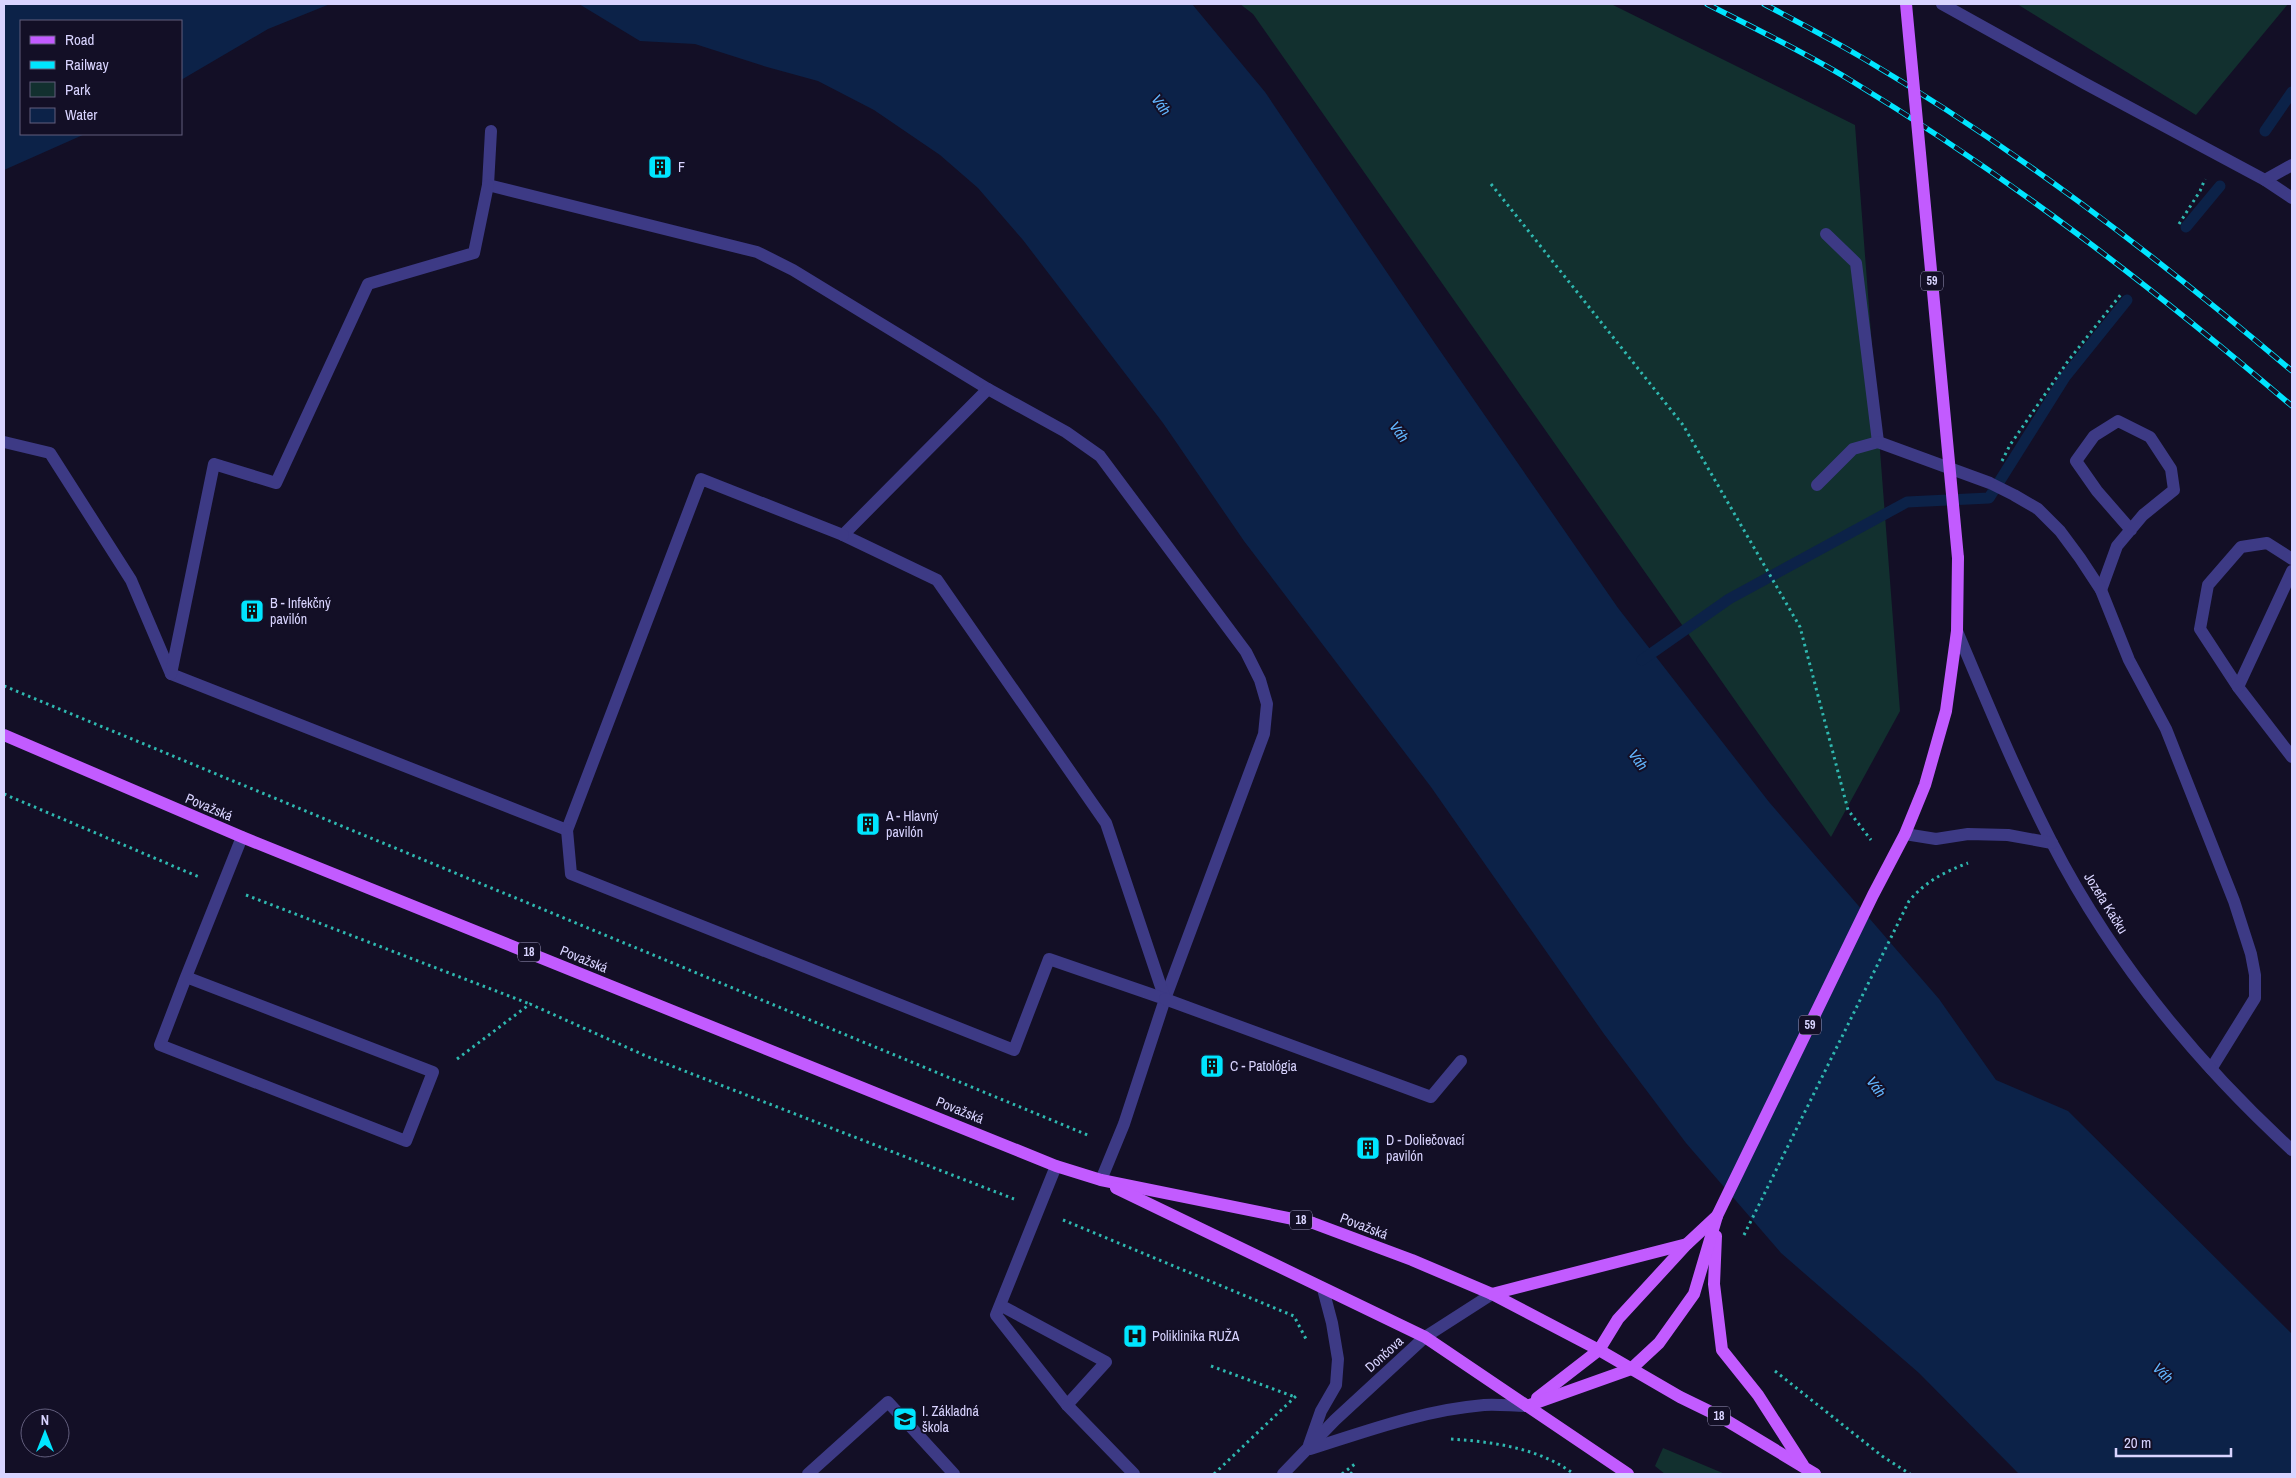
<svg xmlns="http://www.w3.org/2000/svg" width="2296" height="1478" viewBox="0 0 2296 1478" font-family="'Archivo Narrow',sans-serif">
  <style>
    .green { fill: #12302f }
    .water { fill: #0c2248 }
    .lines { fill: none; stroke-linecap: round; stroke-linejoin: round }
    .stream { stroke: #0c2248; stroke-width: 11 }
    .path { stroke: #2fb8b0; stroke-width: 3; stroke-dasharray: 2.5 4; stroke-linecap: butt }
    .service { stroke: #3d3a85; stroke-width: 12 }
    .minor { stroke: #3d3a85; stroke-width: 12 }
    .tertiary { stroke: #3d3a85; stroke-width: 12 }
    .primary { stroke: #c25bff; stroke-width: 12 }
    .rail-casing { stroke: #00e5ff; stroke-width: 5.5 }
    .rail { stroke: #130f26; stroke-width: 4; stroke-dasharray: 11; stroke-linecap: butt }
    .primary-bridge { stroke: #c25bff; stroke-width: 12 }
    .labels { text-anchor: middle; stroke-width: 4; stroke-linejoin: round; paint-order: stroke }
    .shield { fill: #130f26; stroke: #9e99be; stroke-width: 1 }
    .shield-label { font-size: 12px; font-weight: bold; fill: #d9d4ff }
    .poi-label { font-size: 14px; fill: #d9d4ff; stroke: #130f26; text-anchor: start }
    .street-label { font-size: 14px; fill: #d9d4ff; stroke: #130f26 }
    .water-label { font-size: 15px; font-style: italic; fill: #62b6ff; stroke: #130f26 }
  </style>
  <rect width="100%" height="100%" fill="#130f26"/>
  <g class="green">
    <path d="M 1240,4 L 1611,4 L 1855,125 L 1900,711 L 1831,837 L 1253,14 Z"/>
    <path d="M 2017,4 L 2288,4 L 2196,115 Z"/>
    <path d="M 1663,1448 L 1725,1474 L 1665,1474 L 1655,1466 Z"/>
  </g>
  <g class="water">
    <path d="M 4,4 L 330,4 L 268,29 L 181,80 L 181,21 L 21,21 L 21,134 L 85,134 L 4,170 Z"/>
    <path d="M 579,4 L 1192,4 L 1265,92 L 1436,345 L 1618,608 L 1769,802 L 1939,999 L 1996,1080 L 2068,1111 L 2292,1334 L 2292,1474 L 2019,1474 L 1919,1373 L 1781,1253 L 1686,1143 L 1604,1034 L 1431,787 L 1244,541 L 1163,423 L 1023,240 L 978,188 L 940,155 L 874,110 L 818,81 L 767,67 L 695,44 L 640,41 Z"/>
  </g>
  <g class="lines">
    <g class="stream">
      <path d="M 2265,131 L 2292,92"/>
      <path d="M 2186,227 L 2220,186"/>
      <path d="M 1642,660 L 1729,599 L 1907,502 L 1989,498 L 2065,377 L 2127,300"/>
    </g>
    <g class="path">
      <path d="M 1491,184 L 1683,425 L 1800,627 L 1848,810 L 1871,840"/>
      <path d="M 2179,224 L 2200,191 L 2205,179"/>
      <path d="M 2002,461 L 2010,445 L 2068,361 L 2122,293"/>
      <path d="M 4,686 L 1090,1136"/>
      <path d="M 4,794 L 199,877"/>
      <path d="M 246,895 L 530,1004"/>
      <path d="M 457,1059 L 530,1004 L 646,1056 L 1014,1199"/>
      <path d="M 1063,1220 L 1294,1316 L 1306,1339"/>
      <path d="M 1744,1235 L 1909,901 C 1925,882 1944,872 1968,863"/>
      <path d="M 1211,1366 L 1295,1397"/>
      <path d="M 1775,1371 L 1882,1456 L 1910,1474"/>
      <path d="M 1451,1439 C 1494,1442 1539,1448 1574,1474"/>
      <path d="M 1214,1474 L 1297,1395"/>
      <path d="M 1342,1474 L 1347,1470"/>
      <path d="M 1352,1474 L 1347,1470 L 1355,1464"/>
    </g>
    <g class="service">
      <path d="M 491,131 L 488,185 L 757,252 L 793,270 L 988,389 L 1066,432 L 1100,456 L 1246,652 L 1260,680 L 1267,704 L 1264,734 L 1165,999"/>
      <path d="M 988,389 L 843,535 L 937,580 L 1106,823 L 1165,999"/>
      <path d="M 4,442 L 50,453 L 131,580 L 171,674 L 567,830 L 701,479 L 843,535"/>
      <path d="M 2292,559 L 2267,543 L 2241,547 L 2208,585 L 2200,629 L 2238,687 L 2292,757"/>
      <path d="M 2101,590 L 2117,546 L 2143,515 L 2174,490 L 2171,469 L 2150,437 L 2118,421 L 2094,436 L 2076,461 L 2097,491 L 2131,530"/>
      <path d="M 171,674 L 214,464 L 276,483 L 368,284 L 474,253 L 488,185"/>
      <path d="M 2238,687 L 2292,571"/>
      <path d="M 567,830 L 571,874 L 1014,1050 L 1049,959 L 1165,999 L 1124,1124 L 1101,1180"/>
      <path d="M 186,977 L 160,1045 L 406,1141 L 433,1072 L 186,977 L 242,837"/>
      <path d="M 1165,999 L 1431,1097 L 1461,1061"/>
      <path d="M 1000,1305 L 1106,1362 L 1067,1405 L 996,1315 L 1056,1166"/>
      <path d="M 1067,1405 L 1134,1474"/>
      <path d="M 808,1474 L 888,1402 L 954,1474"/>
    </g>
    <g class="minor">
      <path d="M 1942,4 L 2084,83 L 2265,180 L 2292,198"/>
      <path d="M 2265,180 L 2292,165"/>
      <path d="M 1826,234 L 1856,263 L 1878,442"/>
      <path d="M 1817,485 L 1853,449 L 1878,442 L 1990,483 L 2014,495 L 2038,509 L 2060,531 L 2080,558 L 2101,590 L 2129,660 L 2166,729 L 2234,901 L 2251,954 L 2255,975 L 2255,998 L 2211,1069"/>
      <path d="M 1309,1445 L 1321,1411 L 1336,1385 L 1338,1359 L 1332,1323 L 1323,1289"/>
      <path d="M 1310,1449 C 1367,1431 1424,1410 1484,1405 C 1498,1404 1513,1406 1527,1406"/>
      <path d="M 1283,1474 L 1335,1420 L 1425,1337 L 1492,1294"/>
    </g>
    <g class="tertiary">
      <path d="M 1957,631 C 1987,702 2016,773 2051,841 C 2111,958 2196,1062 2292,1150"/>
      <path d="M 1905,834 L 1936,839 L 1968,834 L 2008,835 L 2052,843"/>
    </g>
    <g class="primary">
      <path d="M 4,735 L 242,837 L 1056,1166 L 1101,1180 L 1313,1223 L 1412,1260 L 1492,1294 L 1599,1350 L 1680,1397 L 1719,1416 L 1815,1474"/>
      <path d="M 1116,1188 L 1425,1337 L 1628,1474"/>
      <path d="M 1716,1236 L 1714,1284 L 1722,1350 L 1758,1395 L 1803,1465"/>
      <path d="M 1492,1294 L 1687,1244"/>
      <path d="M 1537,1398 L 1599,1350 L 1618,1319 L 1687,1244 L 1717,1216"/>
      <path d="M 1527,1406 L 1631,1369 L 1659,1343 L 1694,1294 L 1717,1216 L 1873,895 L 1905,834 L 1925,785 L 1946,711 L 1957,631 L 1958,558"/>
    </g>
    <g class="rail-casing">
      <g id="rail">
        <path d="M 1707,4 C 1754,28 1804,52 1850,80 C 2007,175 2152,287 2292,406"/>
        <path d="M 1764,4 C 1796,21 1829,38 1861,57 C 2014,147 2156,256 2292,371"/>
      </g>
    </g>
    <use href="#rail" class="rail"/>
    <path class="primary-bridge" d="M 1906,4 L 1958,558"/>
  </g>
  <defs>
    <g id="building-square" transform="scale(1.25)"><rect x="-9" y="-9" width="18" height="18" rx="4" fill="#00e5ff" stroke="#130f26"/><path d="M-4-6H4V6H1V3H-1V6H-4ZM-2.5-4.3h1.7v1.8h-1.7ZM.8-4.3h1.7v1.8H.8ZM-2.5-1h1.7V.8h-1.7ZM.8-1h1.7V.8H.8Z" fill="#111"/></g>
    <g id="hospital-square" transform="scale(1.25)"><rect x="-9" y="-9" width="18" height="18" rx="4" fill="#00e5ff" stroke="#130f26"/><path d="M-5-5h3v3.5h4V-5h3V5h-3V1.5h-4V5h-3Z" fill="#111"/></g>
    <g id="school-square" transform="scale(1.25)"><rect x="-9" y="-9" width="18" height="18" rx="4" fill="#00e5ff" stroke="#130f26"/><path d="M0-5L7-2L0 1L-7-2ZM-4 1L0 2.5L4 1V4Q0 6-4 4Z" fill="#111"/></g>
  </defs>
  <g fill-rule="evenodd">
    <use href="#building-square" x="660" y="167"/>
    <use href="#building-square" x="252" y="611"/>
    <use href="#building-square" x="868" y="824"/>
    <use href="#building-square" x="1212" y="1066"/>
    <use href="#building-square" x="1368" y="1148"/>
    <use href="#hospital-square" x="1135" y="1336"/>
    <use href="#school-square" x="905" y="1419"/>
  </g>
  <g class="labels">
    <g class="shield">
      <rect x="1921" y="271.5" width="22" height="19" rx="4"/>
      <rect x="518" y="942.5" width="22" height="19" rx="4"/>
      <rect x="1799" y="1015.5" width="22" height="19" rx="4"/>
      <rect x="1290" y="1210.5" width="22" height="19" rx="4"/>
      <rect x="1708" y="1406.5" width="22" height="19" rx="4"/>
    </g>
    <g class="shield-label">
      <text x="1932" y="285">59</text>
      <text x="529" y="956">18</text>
      <text x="1810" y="1029">59</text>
      <text x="1301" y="1224">18</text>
      <text x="1719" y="1420">18</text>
    </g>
    <g class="poi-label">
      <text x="678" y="172">F</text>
      <text x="270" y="608">B - Infekčný<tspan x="270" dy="16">pavilón</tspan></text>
      <text x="886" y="821">A - Hlavný<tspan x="886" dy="16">pavilón</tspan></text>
      <text x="1230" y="1071">C - Patológia</text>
      <text x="1386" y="1145">D - Doliečovací<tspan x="1386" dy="16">pavilón</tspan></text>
      <text x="1152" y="1341">Poliklinika RUŽA</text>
      <text x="922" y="1416">I. Základná<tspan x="922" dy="16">škola</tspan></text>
    </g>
    <g class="street-label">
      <text transform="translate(209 807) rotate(23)" y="5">Považská</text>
      <text transform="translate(2106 903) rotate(58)" y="5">Jozefa Kačku</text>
      <text transform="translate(584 959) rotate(22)" y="5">Považská</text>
      <text transform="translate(960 1110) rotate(22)" y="5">Považská</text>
      <text transform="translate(1364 1226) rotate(21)" y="5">Považská</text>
      <text transform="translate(1384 1354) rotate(-42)" y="5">Dončova</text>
    </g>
    <g class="water-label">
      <text transform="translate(1161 105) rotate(54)" y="5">Váh</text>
      <text transform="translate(1399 432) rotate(54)" y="5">Váh</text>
      <text transform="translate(1638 760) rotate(54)" y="5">Váh</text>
      <text transform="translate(1876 1087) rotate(54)" y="5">Váh</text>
      <text transform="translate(2163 1373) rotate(44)" y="5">Váh</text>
    </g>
  </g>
  <rect width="2296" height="1478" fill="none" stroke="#d9d4ff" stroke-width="10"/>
  <rect x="20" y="20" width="162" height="115" fill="#130f26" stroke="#625e7d"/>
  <rect x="30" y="36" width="25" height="8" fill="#c25bff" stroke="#625e7d"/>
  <text x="65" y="45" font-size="15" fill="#d9d4ff">Road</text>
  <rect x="30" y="61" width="25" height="8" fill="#00e5ff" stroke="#625e7d"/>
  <text x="65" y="70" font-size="15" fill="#d9d4ff">Railway</text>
  <rect x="30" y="82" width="25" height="15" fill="#12302f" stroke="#625e7d"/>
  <text x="65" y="95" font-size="15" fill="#d9d4ff">Park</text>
  <rect x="30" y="108" width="25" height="15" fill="#0c2248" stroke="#625e7d"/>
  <text x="65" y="120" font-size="15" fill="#d9d4ff">Water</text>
  <g transform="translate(45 1433)"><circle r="24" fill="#130f26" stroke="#625e7d"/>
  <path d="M0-4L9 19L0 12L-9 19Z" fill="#00e5ff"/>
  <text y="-8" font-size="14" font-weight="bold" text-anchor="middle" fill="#d9d4ff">N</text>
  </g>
  <path d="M2116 1448v8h115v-8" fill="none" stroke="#d9d4ff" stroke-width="2.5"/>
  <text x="2124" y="1448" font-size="15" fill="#d9d4ff" stroke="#130f26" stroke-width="4" paint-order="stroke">20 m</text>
</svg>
